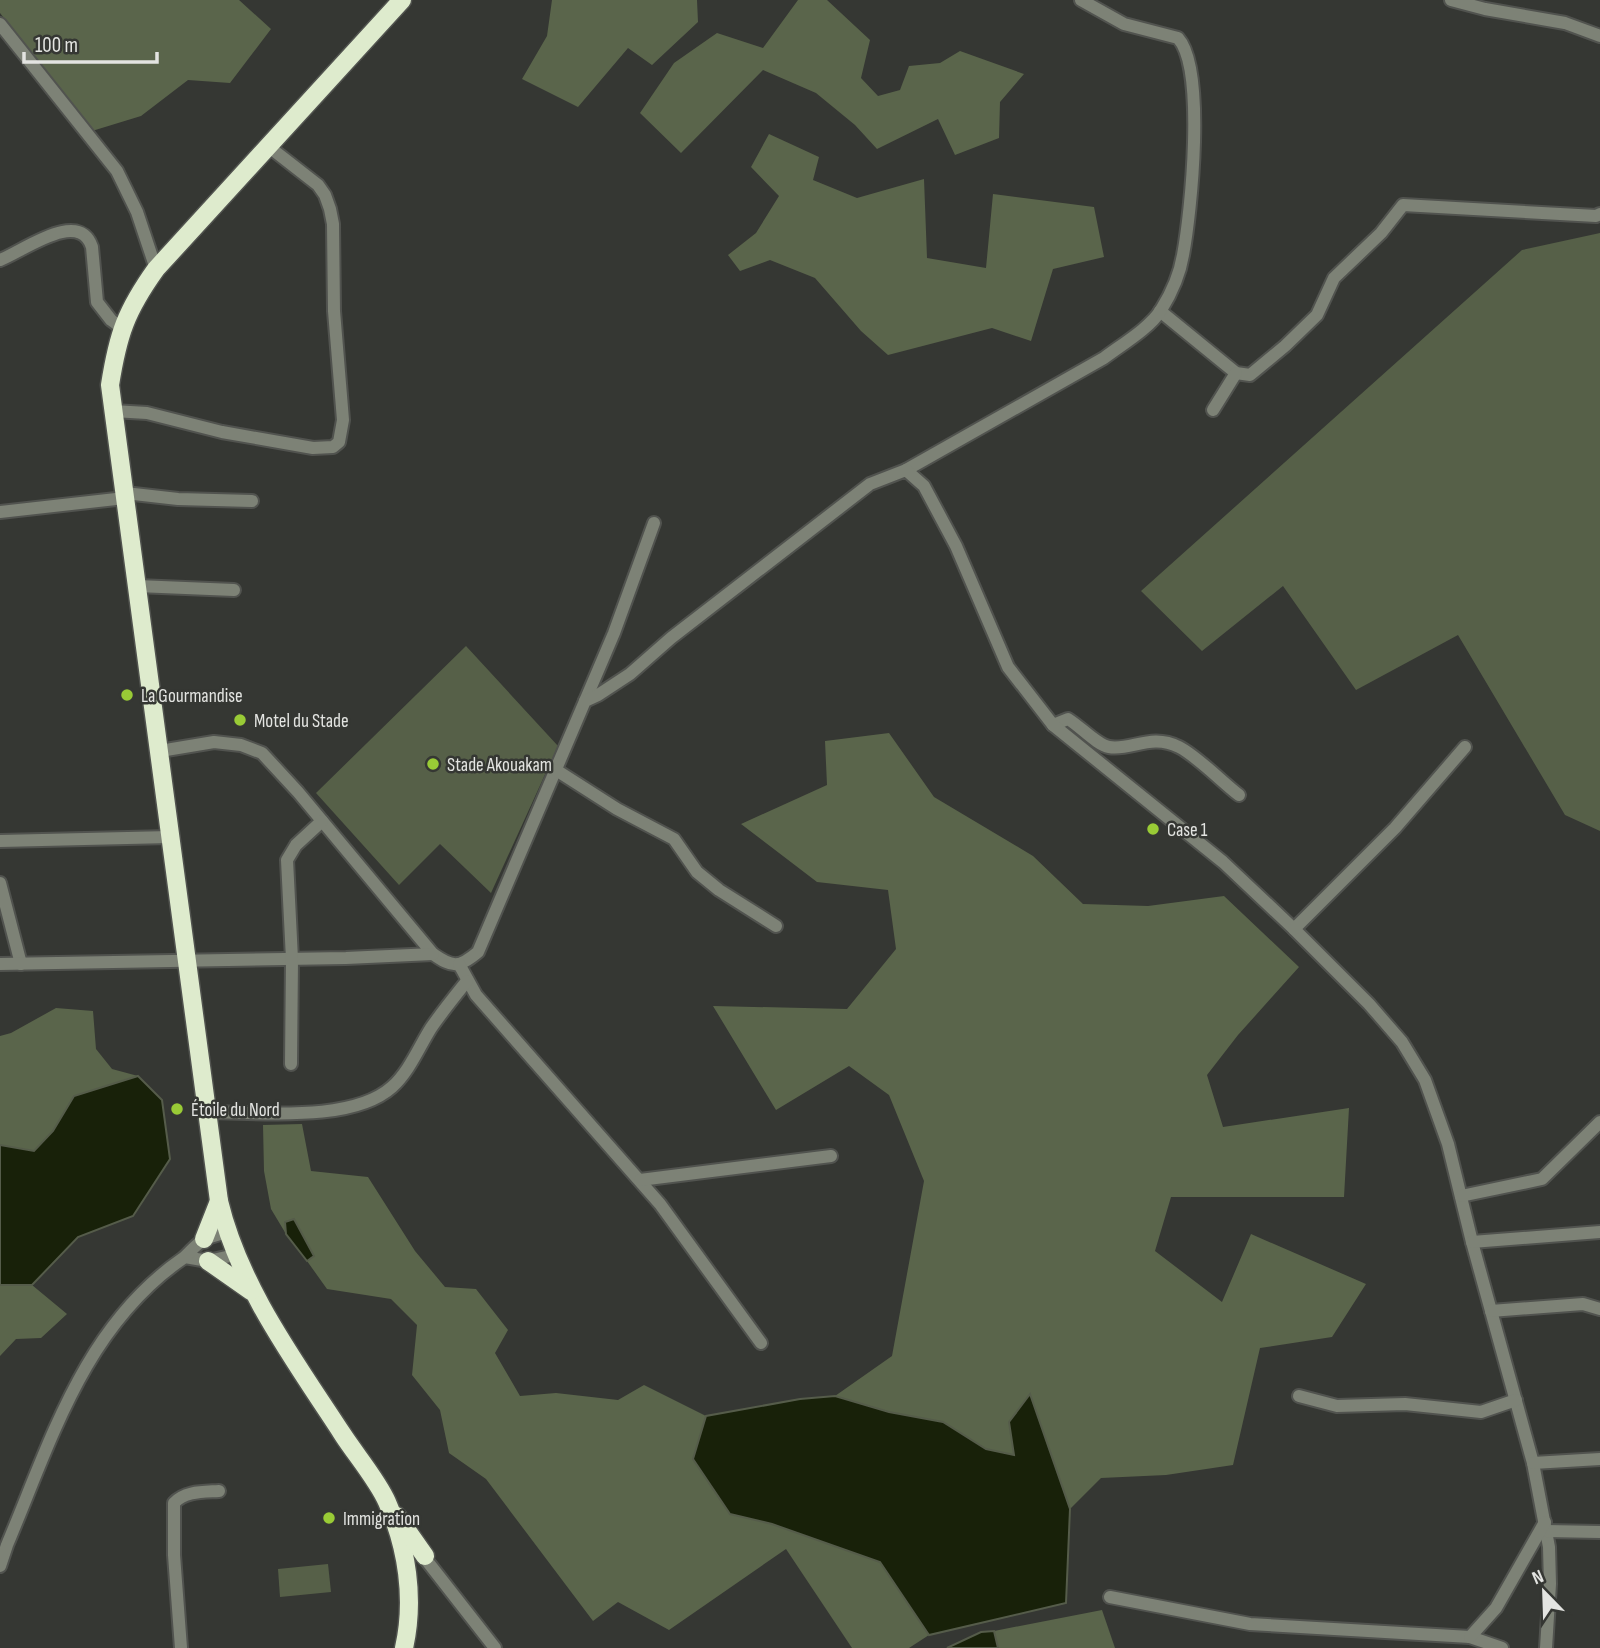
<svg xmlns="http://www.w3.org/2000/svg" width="1600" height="1648" viewBox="0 0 1600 1648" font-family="'Sofia Sans Condensed',sans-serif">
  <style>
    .green { fill: #566048 }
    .forest { fill: #5a654b }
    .water { fill: #182109; stroke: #555c4a; stroke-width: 2 }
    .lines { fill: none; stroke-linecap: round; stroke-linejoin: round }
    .minor-casing { stroke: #51534f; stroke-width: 16 }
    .highway-casing { stroke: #51534f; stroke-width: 21 }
    .minor { stroke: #7d8276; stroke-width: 12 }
    .highway { stroke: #deebcd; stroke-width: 18 }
    .poi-dot { fill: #99cb36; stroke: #353733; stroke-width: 2.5 }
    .labels { text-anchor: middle; stroke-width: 5; stroke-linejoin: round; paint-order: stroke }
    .poi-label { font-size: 19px; fill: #e3e4e1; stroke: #353733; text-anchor: start }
  </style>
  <rect width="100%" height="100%" fill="#353733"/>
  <g class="green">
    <path d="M 1600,233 L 1600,831 L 1565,815 L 1458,635 L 1356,690 L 1283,586 L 1202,651 L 1141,591 L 1522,250 Z"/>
    <path d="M 466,646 L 558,746 L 491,893 L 440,844 L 399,885 L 316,793 Z"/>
    <path d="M 328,1564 L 331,1592 L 280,1597 L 278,1569 Z"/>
  </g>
  <g class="forest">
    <path d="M 0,0 L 239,0 L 271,29 L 230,83 L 188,80 L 141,116 L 92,131 L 0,13 Z"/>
    <path d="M 552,0 L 697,0 L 698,22 L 652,65 L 628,48 L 578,107 L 522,79 L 547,36 Z"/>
    <path d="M 798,0 L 827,0 L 870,40 L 861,78 L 878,96 L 900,90 L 909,66 L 940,63 L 960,51 L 1024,74 L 1000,102 L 999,138 L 955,155 L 938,119 L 877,149 L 855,125 L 816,93 L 763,70 L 681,153 L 640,113 L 674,63 L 717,33 L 763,48 Z"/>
    <path d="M 769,134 L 819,157 L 813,180 L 857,198 L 924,179 L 927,258 L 986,268 L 993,194 L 1094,207 L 1104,257 L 1053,269 L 1031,341 L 992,328 L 888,355 L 861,331 L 815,278 L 770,260 L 740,271 L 728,255 L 756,233 L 779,196 L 751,167 Z"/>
    <path d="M 889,733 L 934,797 L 1033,856 L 1083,904 L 1148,906 L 1224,896 L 1299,967 L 1238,1035 L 1207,1075 L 1223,1127 L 1349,1108 L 1344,1197 L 1171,1197 L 1155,1251 L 1222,1302 L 1251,1234 L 1366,1284 L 1332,1337 L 1260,1348 L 1233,1465 L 1166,1475 L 1101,1478 L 1070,1509 L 1030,1394 L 1014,1455 L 986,1449 L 943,1422 L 889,1412 L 835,1396 L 892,1356 L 924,1181 L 889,1095 L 849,1066 L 776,1110 L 713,1006 L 847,1009 L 896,949 L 888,890 L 817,882 L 741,824 L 827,785 L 825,741 Z"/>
    <path d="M 56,1008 L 93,1011 L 96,1049 L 112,1069 L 138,1076 L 74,1096 L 53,1131 L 34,1151 L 0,1145 L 0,1036 L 11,1033 Z"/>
    <path d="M 302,1124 L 311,1171 L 368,1177 L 415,1251 L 445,1287 L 476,1289 L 508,1330 L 495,1353 L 520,1396 L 556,1393 L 618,1400 L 644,1385 L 706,1416 L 694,1459 L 730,1514 L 772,1524 L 880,1562 L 929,1635 L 909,1648 L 852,1648 L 786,1549 L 669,1630 L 618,1602 L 593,1621 L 486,1479 L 449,1453 L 440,1410 L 412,1375 L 417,1325 L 391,1299 L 327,1289 L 307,1261 L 314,1256 L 286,1222 L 286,1234 L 271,1209 L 264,1171 L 263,1125 Z"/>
    <path d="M 0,1285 L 32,1285 L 67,1314 L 41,1338 L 16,1339 L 0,1356 Z"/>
    <path d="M 1102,1610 L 1115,1648 L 998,1648 L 994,1631 Z"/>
  </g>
  <g class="water">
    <path d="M 138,1076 L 162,1100 L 170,1159 L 133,1216 L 78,1237 L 32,1285 L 0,1285 L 0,1145 L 34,1151 L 53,1131 L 74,1096 Z"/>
    <path d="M 294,1219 L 314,1256 L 307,1261 L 286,1234 L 285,1222 Z"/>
    <path d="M 1030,1394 L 1070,1509 L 1066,1603 L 929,1635 L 880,1562 L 772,1524 L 730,1514 L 693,1459 L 706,1416 L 800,1399 L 835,1396 L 889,1412 L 943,1422 L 986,1449 L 1014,1455 L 1009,1422 Z"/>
    <path d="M 994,1631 L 998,1648 L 947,1648 L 981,1632 Z"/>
  </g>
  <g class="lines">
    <g class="minor-casing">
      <g id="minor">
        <path d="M 1451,0 L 1485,9 L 1565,23 L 1600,36"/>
        <path d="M 0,24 L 117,171 L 137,212 L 156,269"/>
        <path d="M 0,260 C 22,252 79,208 92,247 L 97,302 L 111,320 L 122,328"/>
        <path d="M 1160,311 L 1236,373 L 1250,375 L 1285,346 L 1317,315 L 1334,278 L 1381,233 L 1403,205 L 1596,216 L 1600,214"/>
        <path d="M 1213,410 L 1236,373"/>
        <path d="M 113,411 L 147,413 L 222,432 L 313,448 L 333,447 L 339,442 L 343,420 L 334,311 L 333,224 L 330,209 L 325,195 L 318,185 L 268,146"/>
        <path d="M 906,470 L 1104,358 C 1121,345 1150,328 1161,310 C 1171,294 1180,273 1183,255 C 1191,213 1206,69 1178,38 L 1124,24 L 1081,0"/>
        <path d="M 125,493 L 178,499 L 252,501"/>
        <path d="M 0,512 L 125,498"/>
        <path d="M 137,586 L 234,590"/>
        <path d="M 585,701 L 614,633 L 654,523"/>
        <path d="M 1053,725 L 1068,719 C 1081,727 1097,745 1109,747 C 1131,751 1151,733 1179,747 C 1197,756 1222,782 1239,795"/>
        <path d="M 160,751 L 214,742 L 241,745 L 262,753 L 298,792 L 433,954 C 453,968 459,968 478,952 L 585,701 L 598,695 L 630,674 L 671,638 L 870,484 L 906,470 L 924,486 L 956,546 L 1008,667 L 1053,725 L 1223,862 L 1294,929 L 1369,1004 L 1402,1042 L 1425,1080 L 1448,1144 L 1472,1242 L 1533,1463 L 1549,1547 L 1550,1584 L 1546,1648"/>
        <path d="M 556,770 L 617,809 L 674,839 L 697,872 L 719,890 L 776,926"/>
        <path d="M 0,841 L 170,837"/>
        <path d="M 0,883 L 21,964"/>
        <path d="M 1294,929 L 1395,828 L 1465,747"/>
        <path d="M 0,964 L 346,958 L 433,954"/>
        <path d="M 459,964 L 476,995 L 660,1204 L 761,1343"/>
        <path d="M 291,1064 L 292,959 L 287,860 L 296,845 L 322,821"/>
        <path d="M 208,1112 C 259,1112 352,1123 392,1087 C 409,1072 419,1047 431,1028 C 442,1012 455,996 467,981"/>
        <path d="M 640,1180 L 831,1156"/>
        <path d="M 1461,1196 L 1542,1179 L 1600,1122"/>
        <path d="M 1472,1242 L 1600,1232"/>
        <path d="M 185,1257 L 208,1261 L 235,1255"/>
        <path d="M 1491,1311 L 1583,1304 L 1600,1309"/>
        <path d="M 1299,1396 L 1337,1406 L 1405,1404 L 1481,1412 L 1516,1400"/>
        <path d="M 1533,1463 L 1600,1459"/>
        <path d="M 1546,1531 L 1600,1532"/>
        <path d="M 420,1552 L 495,1648"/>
        <path d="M 0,1566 L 7,1545 C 51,1441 84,1327 182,1259 C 189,1254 194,1246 202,1241 C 209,1236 218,1235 227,1232"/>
        <path d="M 1110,1597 L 1250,1624 L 1470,1637 L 1502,1648"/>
        <path d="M 1470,1637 L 1496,1608 L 1545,1522"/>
        <path d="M 181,1648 L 174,1555 L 174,1503 C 185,1491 203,1492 219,1491"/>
      </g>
    </g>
    <g class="highway-casing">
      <g id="highway">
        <path d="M 402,0 L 156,269 C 126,311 118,334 110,385 L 219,1201 C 240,1288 295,1361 343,1435 C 356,1455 378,1481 387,1502 C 407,1547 415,1599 404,1648"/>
        <path d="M 204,1239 L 219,1201"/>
        <path d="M 208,1261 L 251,1291"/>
        <path d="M 397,1516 L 425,1556"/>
      </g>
    </g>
    <use href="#minor" class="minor"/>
    <use href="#highway" class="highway"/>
  </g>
  <g class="poi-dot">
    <circle cx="127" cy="695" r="7"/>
    <circle cx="240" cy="720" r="7"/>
    <circle cx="433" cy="764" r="7"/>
    <circle cx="1153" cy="829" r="7"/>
    <circle cx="177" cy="1109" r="7"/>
    <circle cx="329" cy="1518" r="7"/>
  </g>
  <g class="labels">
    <g class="poi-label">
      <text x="141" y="702">La Gourmandise</text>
      <text x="254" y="727">Motel du Stade</text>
      <text x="447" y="771">Stade Akouakam</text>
      <text x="1167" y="836">Case 1</text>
      <text x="191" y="1116">Étoile du Nord</text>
      <text x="343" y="1525">Immigration</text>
    </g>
  </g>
  <g transform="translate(1544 1592) rotate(337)" stroke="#353733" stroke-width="5" paint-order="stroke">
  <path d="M0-5L12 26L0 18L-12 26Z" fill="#e3e4e1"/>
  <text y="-10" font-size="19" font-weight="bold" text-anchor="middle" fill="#e3e4e1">N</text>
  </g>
  <path d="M24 52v10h133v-10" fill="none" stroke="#e3e4e1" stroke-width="3.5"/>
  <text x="35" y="52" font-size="21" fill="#e3e4e1" stroke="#353733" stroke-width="5" paint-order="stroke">100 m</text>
</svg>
